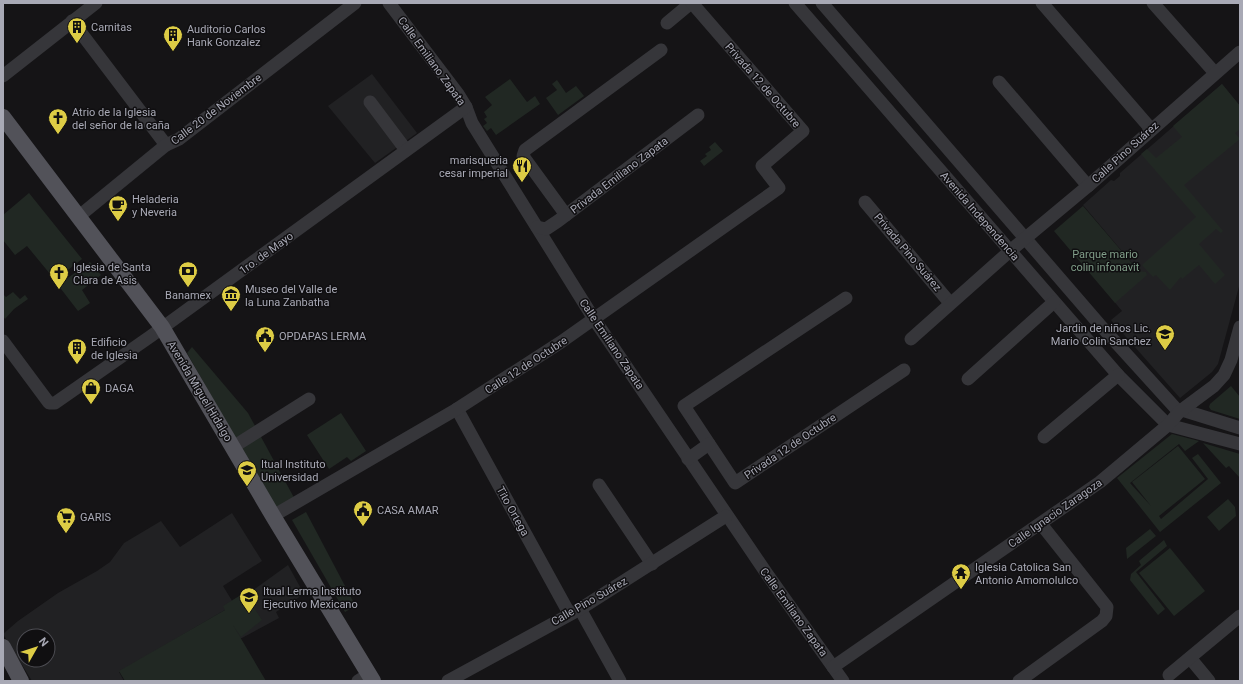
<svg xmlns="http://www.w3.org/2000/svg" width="1243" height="684" viewBox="0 0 1243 684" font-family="Roboto,sans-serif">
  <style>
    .built { fill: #212123; fill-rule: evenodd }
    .green { fill: #212823 }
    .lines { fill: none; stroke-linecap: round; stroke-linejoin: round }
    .minor { stroke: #36363a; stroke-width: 13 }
    .major { stroke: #525259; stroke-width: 16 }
    .labels { text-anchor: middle; stroke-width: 3; stroke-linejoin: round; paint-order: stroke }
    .poi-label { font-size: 11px; fill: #a8a9b5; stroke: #100f11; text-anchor: start }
    .street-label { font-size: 11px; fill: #a8a9b5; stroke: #100f11 }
    .park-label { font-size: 11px; fill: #819e89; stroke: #100f11 }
  </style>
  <rect width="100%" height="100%" fill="#151416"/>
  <g class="built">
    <path d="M 372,74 L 417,133 L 375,163 L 328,106 Z"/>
    <path d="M 1222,84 L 1240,106 L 1240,283 L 1218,364 L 1212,372 L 1180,398 L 1111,320 L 1122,311 L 1108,294 L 1137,269 L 1083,205 L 1111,180 L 1114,181 L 1120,176 L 1120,173 Z"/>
    <path d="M 232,513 L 262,561 L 223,586 L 234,604 L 288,565 L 304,594 L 276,612 L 279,618 L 240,639 L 225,610 L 119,672 L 124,681 L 32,681 L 3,634 L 18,621 L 58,593 L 97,571 L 110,562 L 124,543 L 161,521 L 180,547 ZM 24,636 L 48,636 L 48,660 L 24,660 Z"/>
  </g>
  <g class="green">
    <path d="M 510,79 L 527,102 L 535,96 L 540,104 L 496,135 L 491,128 L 487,131 L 483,126 L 487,123 L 484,119 L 487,117 L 484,112 L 492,105 L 485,97 Z"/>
    <path d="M 557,80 L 566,93 L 576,86 L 584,96 L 558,115 L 546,98 L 557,90 L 552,84 Z"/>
    <path d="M 1222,84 L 1240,106 L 1240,129 L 1235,133 L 1240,139 L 1184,185 L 1223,231 L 1221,233 L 1216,229 L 1199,244 L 1225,275 L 1215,284 L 1199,265 L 1182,279 L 1181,277 L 1179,279 L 1170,290 L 1156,275 L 1153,277 L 1142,265 L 1196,217 L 1141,154 L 1147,149 L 1156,158 L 1182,137 L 1173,126 Z"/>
    <path d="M 715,142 L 723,151 L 704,166 L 700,161 L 707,156 L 705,154 L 711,150 L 709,147 Z"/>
    <path d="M 29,193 L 82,259 L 55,280 L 27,246 L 15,255 L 3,240 L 3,215 Z"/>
    <path d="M 1083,206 L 1137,269 L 1136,271 L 1146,272 L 1147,275 L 1115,303 L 1054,231 Z"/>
    <path d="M 90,262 L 101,275 L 82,290 L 90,303 L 78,311 L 58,285 Z"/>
    <path d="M 13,292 L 20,299 L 25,295 L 28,299 L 14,309 L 5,319 L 3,316 L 3,294 L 6,297 Z"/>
    <path d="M 192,347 L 248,413 L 298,505 L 280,517 L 187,353 Z"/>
    <path d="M 1231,386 L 1240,397 L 1240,419 L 1211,410 L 1209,407 L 1210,404 Z"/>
    <path d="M 341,413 L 366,451 L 351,461 L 347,457 L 329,469 L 307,435 Z"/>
    <path d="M 1172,434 L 1199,441 L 1185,451 L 1179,444 L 1130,483 L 1151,506 L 1132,482 L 1178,446 L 1205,479 L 1159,516 L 1161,519 L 1208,479 L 1192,458 L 1198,454 L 1221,483 L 1160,532 L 1117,478 Z"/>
    <path d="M 1203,443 L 1240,454 L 1240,478 L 1229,466 L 1226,468 Z"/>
    <path d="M 1228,499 L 1235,507 L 1236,516 L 1219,531 L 1207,517 Z"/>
    <path d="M 306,512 L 354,603 L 355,606 L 345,612 L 292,520 Z"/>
    <path d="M 1150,529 L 1156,536 L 1127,559 L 1126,548 Z"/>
    <path d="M 1164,540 L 1167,546 L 1136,572 L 1165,609 L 1158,615 L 1130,580 L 1131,574 L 1141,565 L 1139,561 Z"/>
    <path d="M 1170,548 L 1205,591 L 1174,616 L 1139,573 Z"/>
    <path d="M 244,593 L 262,620 L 241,637 L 233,625 L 266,681 L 125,681 L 119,671 L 225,610 L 223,606 Z"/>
  </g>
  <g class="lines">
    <g class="minor">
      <path d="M 389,3 L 458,94 L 466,107 L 472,123 L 594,319 L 767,574 L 843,681"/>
      <path d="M 795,3 L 1118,375 L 1168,425 L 1240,444"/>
      <path d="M 822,3 L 1100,325 L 1179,412"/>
      <path d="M 1042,3 L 1151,129"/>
      <path d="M 1153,3 L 1215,73"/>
      <path d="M 72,21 L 166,145"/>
      <path d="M 667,23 L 691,3"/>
      <path d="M 3,76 L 96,3"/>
      <path d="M 999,82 L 1088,186"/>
      <path d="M 370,102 L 406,150"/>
      <path d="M 865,202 L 950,303"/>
      <path d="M 566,215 L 523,156 L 525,150 L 661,50"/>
      <path d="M 78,217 L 166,145 L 179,139 L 355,3"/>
      <path d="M 537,227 L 546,229 L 558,221 L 698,115"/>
      <path d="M 846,298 L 684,406 L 735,483 L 904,370"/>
      <path d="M 911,339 L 1010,251 L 1088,186 L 1240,52"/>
      <path d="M 3,341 L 49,403 L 55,403 L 151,336 L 466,107"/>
      <path d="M 968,379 L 1054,302"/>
      <path d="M 457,409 L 569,613"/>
      <path d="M 1182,410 L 1240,428"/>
      <path d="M 1044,437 L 1118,375"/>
      <path d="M 233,447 L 309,399"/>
      <path d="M 688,459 L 709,444"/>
      <path d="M 599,485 L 652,564"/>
      <path d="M 273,516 L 457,409 L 561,342 L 779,188 L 762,166 L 803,131 L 692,3"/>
      <path d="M 580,609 L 620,681"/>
      <path d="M 1190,658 L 1209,681"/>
      <path d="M 833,667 L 1100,482 L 1168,425 L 1179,412 L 1214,386 L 1224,375 L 1231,360 L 1240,327"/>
      <path d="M 1169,675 L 1240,616"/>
      <path d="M 358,681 L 369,674"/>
      <path d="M 448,681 L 580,609 L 726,516"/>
      <path d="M 1019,681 L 1102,621 L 1106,616 L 1107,607 L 1103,602 L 1041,524"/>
    </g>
    <g class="major">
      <path d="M 3,117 L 162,327 L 273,516 L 373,681"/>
      <path d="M 3,647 L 21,681"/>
    </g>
  </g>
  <defs>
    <g id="building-pin" transform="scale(1)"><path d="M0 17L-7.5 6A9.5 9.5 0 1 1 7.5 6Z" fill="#ddcc45" stroke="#100f11"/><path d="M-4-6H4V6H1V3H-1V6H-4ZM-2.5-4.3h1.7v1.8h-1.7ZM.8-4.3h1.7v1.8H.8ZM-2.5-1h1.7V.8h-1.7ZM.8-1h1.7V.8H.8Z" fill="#111"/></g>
    <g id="church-pin" transform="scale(1)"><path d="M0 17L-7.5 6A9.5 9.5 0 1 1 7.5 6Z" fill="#ddcc45" stroke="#100f11"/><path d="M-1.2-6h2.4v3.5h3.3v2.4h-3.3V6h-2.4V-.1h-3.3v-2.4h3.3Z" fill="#111"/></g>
    <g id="restaurant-pin" transform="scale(1)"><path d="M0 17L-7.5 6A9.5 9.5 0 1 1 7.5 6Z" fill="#ddcc45" stroke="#100f11"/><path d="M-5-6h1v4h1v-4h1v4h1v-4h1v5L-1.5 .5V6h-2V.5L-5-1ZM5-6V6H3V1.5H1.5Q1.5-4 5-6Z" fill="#111"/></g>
    <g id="cafe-pin" transform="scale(1)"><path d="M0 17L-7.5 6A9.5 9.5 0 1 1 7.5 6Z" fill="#ddcc45" stroke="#100f11"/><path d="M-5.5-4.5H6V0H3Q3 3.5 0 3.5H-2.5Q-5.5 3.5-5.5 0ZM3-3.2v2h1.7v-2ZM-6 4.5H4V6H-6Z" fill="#111"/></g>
    <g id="bank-pin" transform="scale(1)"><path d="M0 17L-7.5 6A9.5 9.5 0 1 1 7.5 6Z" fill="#ddcc45" stroke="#100f11"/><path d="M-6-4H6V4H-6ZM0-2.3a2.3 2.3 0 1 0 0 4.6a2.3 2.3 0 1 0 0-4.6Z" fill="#111"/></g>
    <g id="museum-pin" transform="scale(1)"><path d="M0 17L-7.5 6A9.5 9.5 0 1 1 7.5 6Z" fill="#ddcc45" stroke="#100f11"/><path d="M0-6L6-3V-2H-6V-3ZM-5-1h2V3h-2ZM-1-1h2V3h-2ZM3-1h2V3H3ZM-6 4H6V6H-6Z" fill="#111"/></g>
    <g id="school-pin" transform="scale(1)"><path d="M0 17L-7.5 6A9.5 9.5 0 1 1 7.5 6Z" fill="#ddcc45" stroke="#100f11"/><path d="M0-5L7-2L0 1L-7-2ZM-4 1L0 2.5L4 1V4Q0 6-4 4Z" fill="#111"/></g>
    <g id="civic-pin" transform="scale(1)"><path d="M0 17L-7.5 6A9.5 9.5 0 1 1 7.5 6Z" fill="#ddcc45" stroke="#100f11"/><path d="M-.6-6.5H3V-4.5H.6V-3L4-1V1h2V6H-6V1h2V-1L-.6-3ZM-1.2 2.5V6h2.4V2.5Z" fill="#111"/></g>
    <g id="shop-pin" transform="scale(1)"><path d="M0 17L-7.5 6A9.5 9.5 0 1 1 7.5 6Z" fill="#ddcc45" stroke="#100f11"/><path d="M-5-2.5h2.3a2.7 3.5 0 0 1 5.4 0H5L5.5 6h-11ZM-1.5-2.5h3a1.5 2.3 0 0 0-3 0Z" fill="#111"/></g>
    <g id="university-pin" transform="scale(1)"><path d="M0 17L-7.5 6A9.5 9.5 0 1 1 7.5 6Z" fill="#ddcc45" stroke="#100f11"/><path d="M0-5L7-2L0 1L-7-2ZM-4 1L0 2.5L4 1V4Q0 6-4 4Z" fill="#111"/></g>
    <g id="supermarket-pin" transform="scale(1)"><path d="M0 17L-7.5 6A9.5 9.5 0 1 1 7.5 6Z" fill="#ddcc45" stroke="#100f11"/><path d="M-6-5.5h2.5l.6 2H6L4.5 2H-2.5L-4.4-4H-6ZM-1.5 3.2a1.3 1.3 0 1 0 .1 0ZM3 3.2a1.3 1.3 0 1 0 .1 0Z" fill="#111"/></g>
    <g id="temple-pin" transform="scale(1)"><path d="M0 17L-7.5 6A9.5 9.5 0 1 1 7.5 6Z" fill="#ddcc45" stroke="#100f11"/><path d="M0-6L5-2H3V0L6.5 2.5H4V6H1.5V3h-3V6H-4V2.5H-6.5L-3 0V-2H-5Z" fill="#111"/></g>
  </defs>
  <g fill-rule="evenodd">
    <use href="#building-pin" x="77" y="27"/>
    <use href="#building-pin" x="173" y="35"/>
    <use href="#church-pin" x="58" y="118"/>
    <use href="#restaurant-pin" x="522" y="166"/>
    <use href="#cafe-pin" x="118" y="205"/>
    <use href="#bank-pin" x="188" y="271"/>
    <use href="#church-pin" x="59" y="273"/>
    <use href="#museum-pin" x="231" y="295"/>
    <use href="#school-pin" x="1165" y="334"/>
    <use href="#civic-pin" x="265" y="336"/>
    <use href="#building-pin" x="77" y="348"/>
    <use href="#shop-pin" x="91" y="388"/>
    <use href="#university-pin" x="247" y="470"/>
    <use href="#civic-pin" x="363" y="510"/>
    <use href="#supermarket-pin" x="66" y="517"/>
    <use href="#temple-pin" x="961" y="573"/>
    <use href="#school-pin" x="249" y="597"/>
  </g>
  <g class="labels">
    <g class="poi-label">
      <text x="91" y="31">Carnitas</text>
      <text x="187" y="33">Auditorio Carlos<tspan x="187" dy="13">Hank Gonzalez</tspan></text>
      <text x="72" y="116">Atrio de la Iglesia<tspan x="72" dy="13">del señor de la caña</tspan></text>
      <text x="508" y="164" text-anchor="end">marisqueria<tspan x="508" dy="13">cesar imperial</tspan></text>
      <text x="132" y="203">Heladeria<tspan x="132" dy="13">y Neveria</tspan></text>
      <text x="73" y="271">Iglesia de Santa<tspan x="73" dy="13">Clara de Asis</tspan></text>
      <text x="245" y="293">Museo del Valle de<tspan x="245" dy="13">la Luna Zanbatha</tspan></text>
      <text x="188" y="299" text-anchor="middle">Banamex</text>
      <text x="1151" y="332" text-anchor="end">Jardin de niños Lic.<tspan x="1151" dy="13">Mario Colin Sanchez</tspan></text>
      <text x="279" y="340">OPDAPAS LERMA</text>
      <text x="91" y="346">Edificio<tspan x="91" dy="13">de Iglesia</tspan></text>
      <text x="105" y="392">DAGA</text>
      <text x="261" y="468">Itual Instituto<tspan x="261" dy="13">Universidad</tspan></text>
      <text x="377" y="514">CASA AMAR</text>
      <text x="80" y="521">GARIS</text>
      <text x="975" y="571">Iglesia Catolica San<tspan x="975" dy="13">Antonio Amomolulco</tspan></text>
      <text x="263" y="595">Itual Lerma Instituto<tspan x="263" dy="13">Ejecutivo Mexicano</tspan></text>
    </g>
    <g class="street-label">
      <text transform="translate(432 61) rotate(54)" y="4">Calle Emiliano Zapata</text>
      <text transform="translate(763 85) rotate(49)" y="4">Privada 12 de Octubre</text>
      <text transform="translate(216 109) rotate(-37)" y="4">Calle 20 de Noviembre</text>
      <text transform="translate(1125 152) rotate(-42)" y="4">Calle Pino Suárez</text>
      <text transform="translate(619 175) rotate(-37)" y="4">Privada Emiliano Zapata</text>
      <text transform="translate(980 216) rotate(49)" y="4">Avenida Independencia</text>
      <text transform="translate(908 252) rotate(50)" y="4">Privada Pino Suárez</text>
      <text transform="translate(266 253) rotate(-36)" y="4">1ro. de Mayo</text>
      <text transform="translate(612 344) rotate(56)" y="4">Calle Emiliano Zapata</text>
      <text transform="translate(526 365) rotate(-33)" y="4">Calle 12 de Octubre</text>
      <text transform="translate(200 391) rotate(59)" y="4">Avenida Miguel Hidalgo</text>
      <text transform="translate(790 446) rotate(-34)" y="4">Privada 12 de Octubre</text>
      <text transform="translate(513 511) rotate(61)" y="4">Tito Ortega</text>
      <text transform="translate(1055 513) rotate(-35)" y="4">Calle Ignacio Zaragoza</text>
      <text transform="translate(589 601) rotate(-30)" y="4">Calle Pino Suárez</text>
      <text transform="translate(794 612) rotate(54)" y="4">Calle Emiliano Zapata</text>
    </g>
    <g class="park-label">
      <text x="1105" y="258">Parque mario<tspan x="1105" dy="13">colin infonavit</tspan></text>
    </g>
  </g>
  <rect width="1243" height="684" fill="none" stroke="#a8a9b5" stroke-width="8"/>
  <g transform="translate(36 648) rotate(51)"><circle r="19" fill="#100f11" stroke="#4d4d53"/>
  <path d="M0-3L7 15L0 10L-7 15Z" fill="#ddcc45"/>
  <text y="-6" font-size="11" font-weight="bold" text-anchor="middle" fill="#a8a9b5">N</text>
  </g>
</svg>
